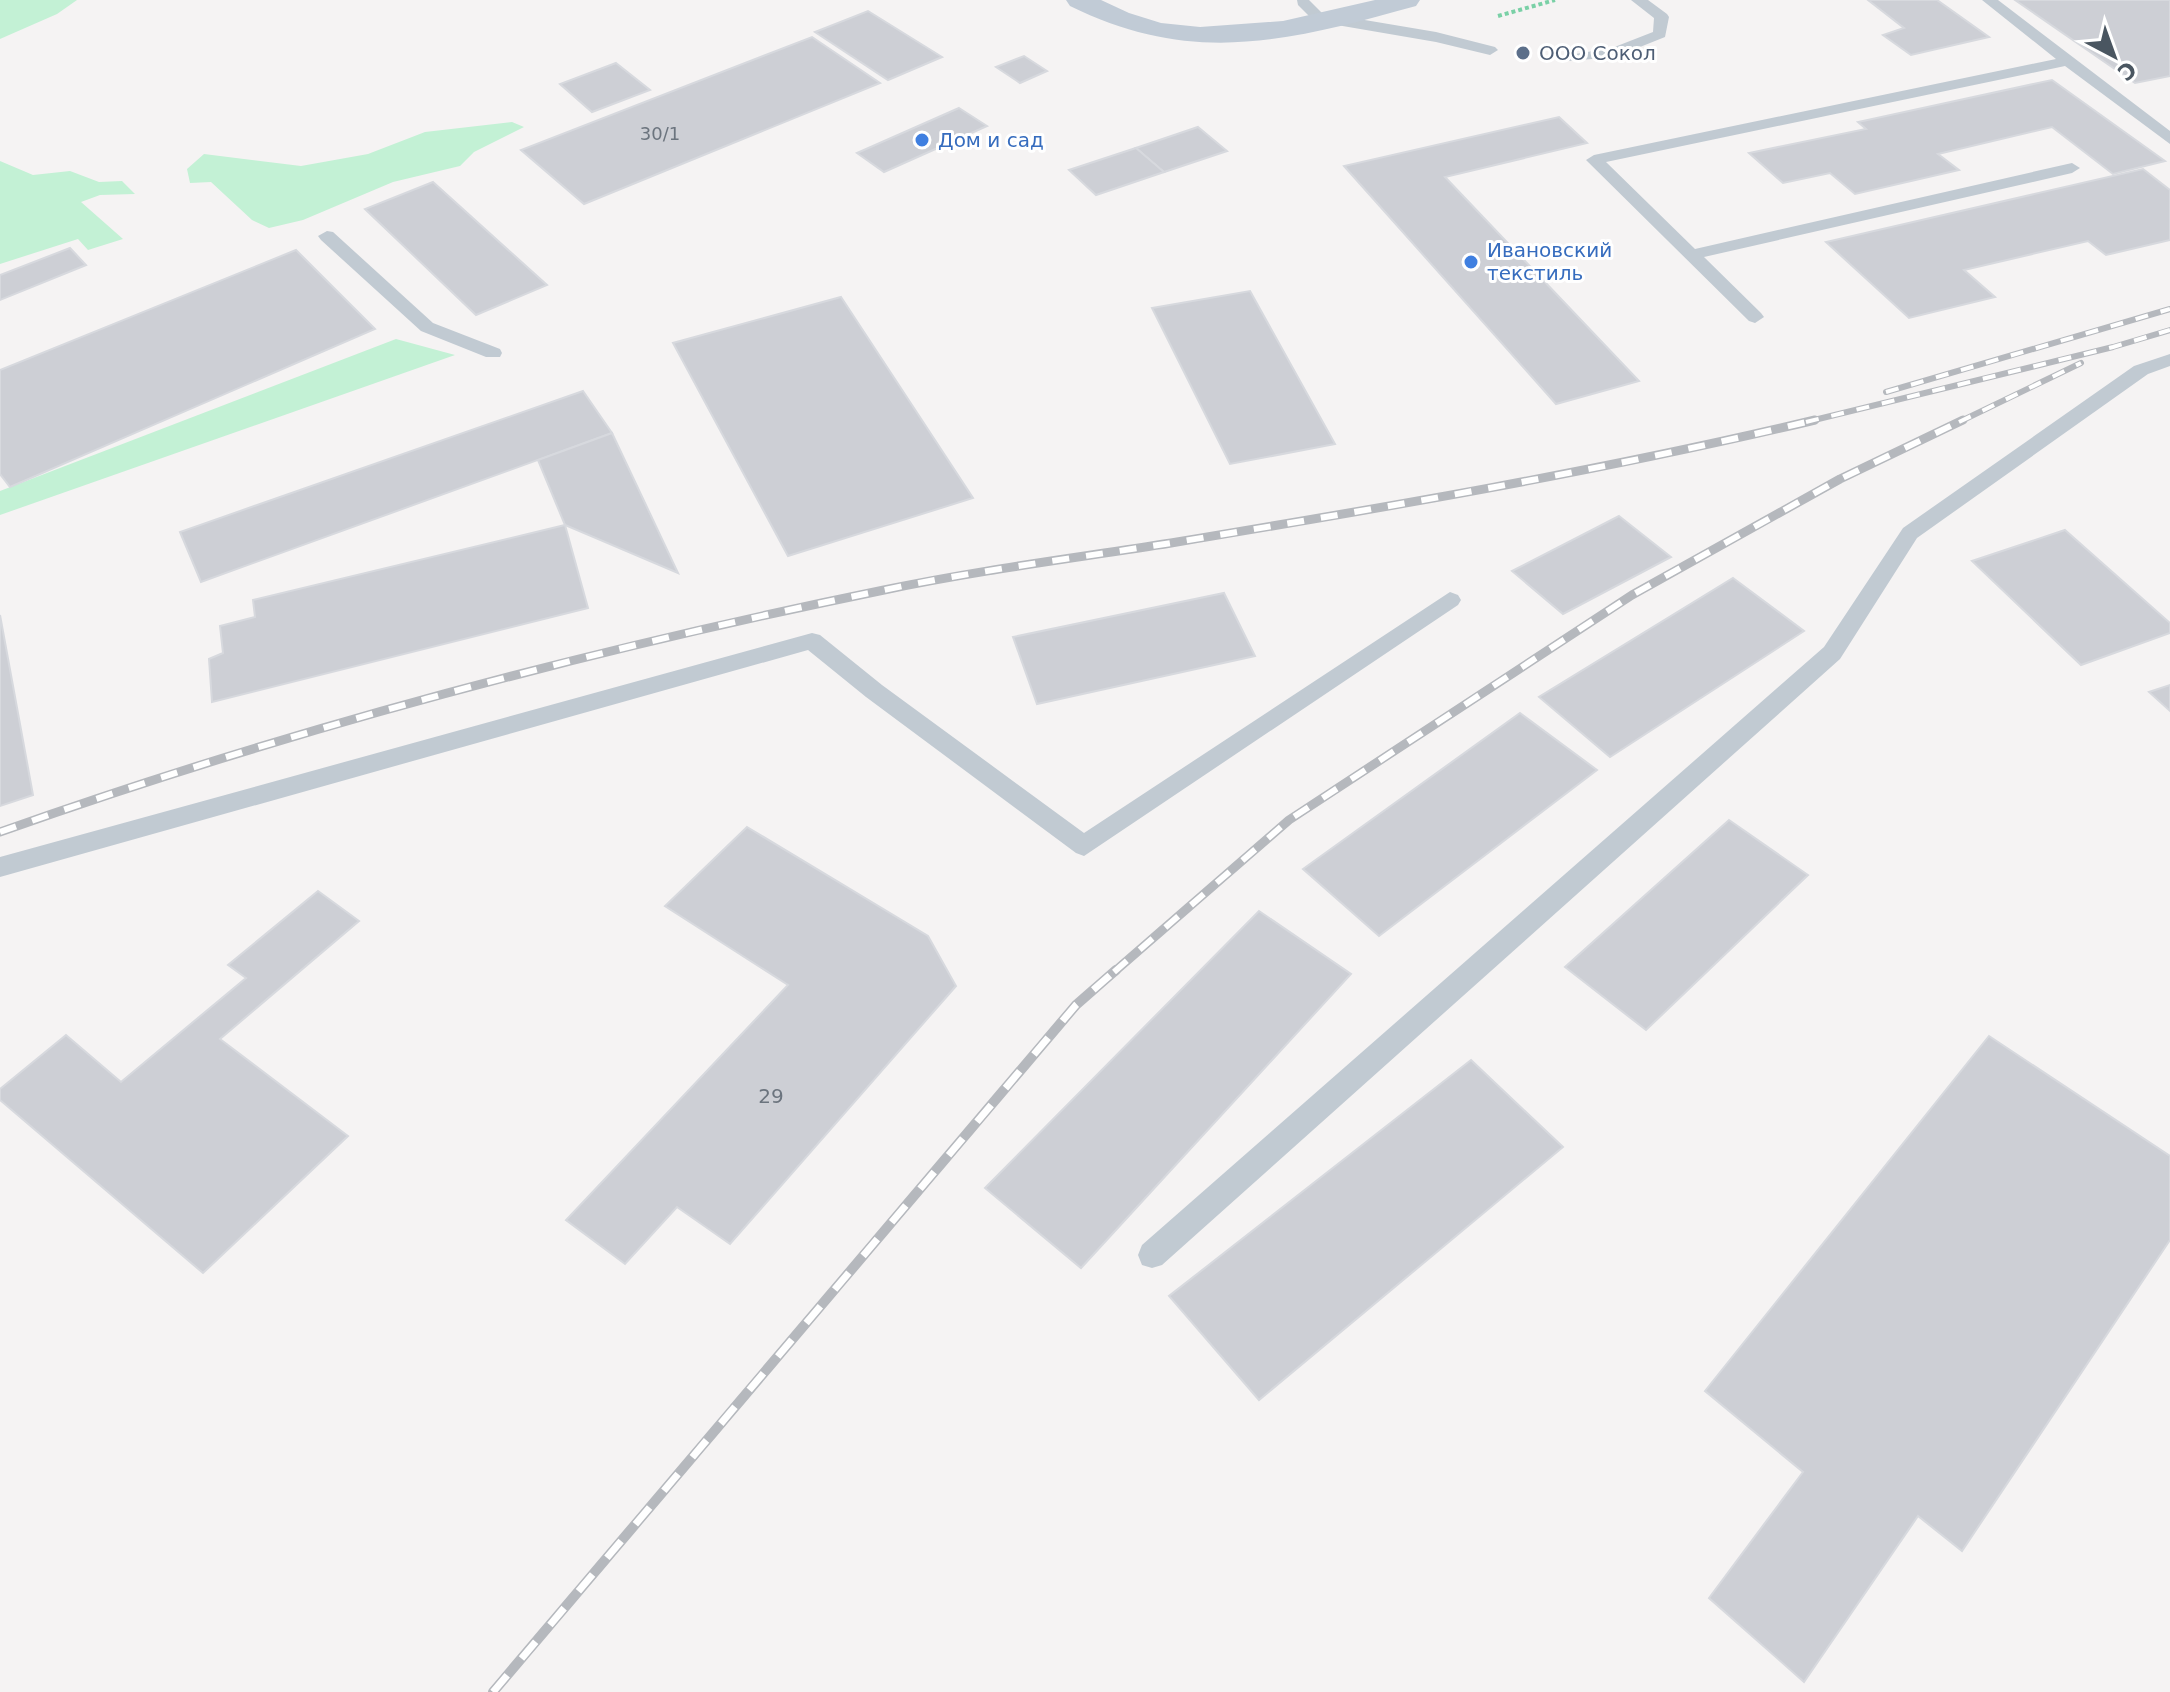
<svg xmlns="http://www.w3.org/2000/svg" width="2170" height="1692" viewBox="0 0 2170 1692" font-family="'DejaVu Sans',sans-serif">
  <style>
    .green { fill: #c3f1d5 }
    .building { fill: #cdcfd5; stroke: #d7d9de; stroke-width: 2 }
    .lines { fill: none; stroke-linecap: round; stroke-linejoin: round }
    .path { stroke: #7ad0a6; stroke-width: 4; stroke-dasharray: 4 3; stroke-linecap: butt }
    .lane { fill: #c1cad2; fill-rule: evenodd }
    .secondary { fill: #c1cbd6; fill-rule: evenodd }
    .rail-far2-casing { stroke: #b5b8bd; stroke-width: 6 }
    .rail-far1-casing { stroke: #b5b8bd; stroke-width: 9 }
    .rail-casing { stroke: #b5b8bd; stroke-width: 10 }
    .rail-far2 { stroke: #fff; stroke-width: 4; stroke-dasharray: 13; stroke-linecap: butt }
    .rail-far1 { stroke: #fff; stroke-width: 6; stroke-dasharray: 17; stroke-linecap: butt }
    .rail { stroke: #fff; stroke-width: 7; stroke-dasharray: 22; stroke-linecap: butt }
    .service-dot { fill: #5c6f8a; stroke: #fff; stroke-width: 3 }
    .shop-dot { fill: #3f7fe0; stroke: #fff; stroke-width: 3 }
    .labels { text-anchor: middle; stroke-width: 6; stroke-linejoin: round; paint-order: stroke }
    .far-number-label { font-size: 18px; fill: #6b747e }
    .far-service-label { font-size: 20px; fill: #4e5e75; stroke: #fff; text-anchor: start }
    .far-shop-label { font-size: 20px; fill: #366cbe; stroke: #fff; text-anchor: start }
    .number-label { font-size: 20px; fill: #6b747e }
  </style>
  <rect width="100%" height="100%" fill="#f5f3f3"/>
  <g class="green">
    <path d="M 0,0 L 77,0 L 57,14 L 0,39 Z"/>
    <path d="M 512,122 L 524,127 L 474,152 L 460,166 L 393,182 L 303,220 L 269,228 L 252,220 L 211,182 L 190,183 L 187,169 L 204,154 L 301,166 L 368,154 L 425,132 Z"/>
    <path d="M 0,161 L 33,175 L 70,171 L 99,182 L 122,181 L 135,194 L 100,195 L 81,202 L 123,239 L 88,250 L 78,239 L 0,264 Z"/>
    <path d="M 396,339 L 455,355 L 0,515 L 0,491 Z"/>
  </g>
  <g class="building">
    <path d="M 1868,0 L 1937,0 L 1989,37 L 1911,55 L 1883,35 L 1904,28 Z"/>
    <path d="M 2015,0 L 2170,0 L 2170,76 L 2135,83 Z"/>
    <path d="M 868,11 L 942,57 L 888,80 L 815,32 Z"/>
    <path d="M 812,37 L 880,83 L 584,204 L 521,150 Z"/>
    <path d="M 1024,56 L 1047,71 L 1020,83 L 996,67 Z"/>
    <path d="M 616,63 L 650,90 L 592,112 L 560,84 Z"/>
    <path d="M 2052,80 L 2165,161 L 2113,174 L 2052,127 L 1938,154 L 1959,170 L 1855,194 L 1830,173 L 1783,183 L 1749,153 L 1866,129 L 1858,122 Z"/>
    <path d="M 959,108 L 987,126 L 884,172 L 857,153 Z"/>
    <path d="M 1559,117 L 1587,143 L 1445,177 L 1639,381 L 1556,404 L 1344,166 Z"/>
    <path d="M 1198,127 L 1227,151 L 1164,172 L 1136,148 Z"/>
    <path d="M 1136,148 L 1164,172 L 1096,195 L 1069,170 Z"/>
    <path d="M 2143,169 L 2170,190 L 2170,240 L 2106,255 L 2088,241 L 1964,270 L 1995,297 L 1909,318 L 1826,242 Z"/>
    <path d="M 433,182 L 547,285 L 476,315 L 365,209 Z"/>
    <path d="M 70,248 L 86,265 L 0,300 L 0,275 Z"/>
    <path d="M 296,250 L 375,329 L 10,487 L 0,474 L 0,370 Z"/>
    <path d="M 1250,291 L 1335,444 L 1230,464 L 1152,308 Z"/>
    <path d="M 841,297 L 973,498 L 788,556 L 673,343 Z"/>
    <path d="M 583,391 L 612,433 L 201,582 L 180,532 Z"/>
    <path d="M 612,433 L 678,573 L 565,525 L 538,460 Z"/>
    <path d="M 1619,516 L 1671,557 L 1563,614 L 1512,571 Z"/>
    <path d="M 565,525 L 588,608 L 212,702 L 209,659 L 223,653 L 220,626 L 255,617 L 253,600 Z"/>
    <path d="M 2065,530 L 2170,623 L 2170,633 L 2081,665 L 1972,561 Z"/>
    <path d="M 1733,578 L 1804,631 L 1610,757 L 1539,697 Z"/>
    <path d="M 1224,593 L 1255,656 L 1037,704 L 1013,637 Z"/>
    <path d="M 0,615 L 33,795 L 0,806 Z"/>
    <path d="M 2170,685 L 2170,711 L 2149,692 Z"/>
    <path d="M 1520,713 L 1597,770 L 1379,936 L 1303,869 Z"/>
    <path d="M 1729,820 L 1808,875 L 1646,1030 L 1565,967 Z"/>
    <path d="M 747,827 L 928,936 L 956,986 L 730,1244 L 677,1207 L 625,1264 L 566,1220 L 788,985 L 665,906 Z"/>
    <path d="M 318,891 L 359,921 L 220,1039 L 348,1136 L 203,1273 L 0,1100 L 0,1089 L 66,1035 L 121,1082 L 246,978 L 228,965 Z"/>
    <path d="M 1259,911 L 1351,974 L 1081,1268 L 985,1188 Z"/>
    <path d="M 1989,1036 L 2170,1156 L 2170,1240 L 1962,1551 L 1918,1516 L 1804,1682 L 1709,1598 L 1803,1472 L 1705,1391 Z"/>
    <path d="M 1471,1060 L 1563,1147 L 1259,1400 L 1169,1296 Z"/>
  </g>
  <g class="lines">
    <path class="path" d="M 1498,16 L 1555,0"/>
    <g class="lane">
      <path d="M 1297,0 L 1309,0 L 1328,19 L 1335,15 L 1436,32 L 1495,47 L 1498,50 L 1490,55 L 1436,42 L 1331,24 L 1319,26 L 1298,5 Z"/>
      <path d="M 1631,0 L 1648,0 L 1667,14 L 1669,17 L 1665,37 L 1615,57 L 1569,61 L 1569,55 L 1612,48 L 1653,32 L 1654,18 Z"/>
      <path d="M 1982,0 L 1998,0 L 2170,131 L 2170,144 L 2065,66 L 1606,162 L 1695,249 L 2072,163 L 2080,168 L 2072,173 L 1704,257 L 1761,313 L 1764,317 L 1755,323 L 1749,321 L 1586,160 L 1594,155 L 2056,59 Z"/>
      <path d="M 327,231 L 333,232 L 433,323 L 500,349 L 502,353 L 500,357 L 486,357 L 421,331 L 321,240 L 318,236 Z"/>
      <path d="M 2170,354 L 2170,366 L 2148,374 L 1917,538 L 1840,659 L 1162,1265 L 1152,1268 L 1142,1265 L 1138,1255 L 1142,1245 L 1824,647 L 1903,528 L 2134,366 Z"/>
      <path d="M 1450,592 L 1458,595 L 1461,600 L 1458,605 L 1084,856 L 1076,853 L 866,697 L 808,650 L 0,877 L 0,857 L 812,633 L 820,635 L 882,685 L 1084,833 Z"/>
    </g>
    <path class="secondary" d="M 1066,0 L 1101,0 L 1129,13 L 1161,23 L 1200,27 L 1283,21 L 1375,0 L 1420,0 L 1416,6 C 1289,41 1194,67 1070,6 Z"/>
    <g class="rail-far2-casing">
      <g id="rail-far2">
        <path d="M 1886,392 L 2170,309"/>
        <path d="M 1806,422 L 2113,347 L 2170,330"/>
        <path d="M 1959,422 L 2081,363"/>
      </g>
    </g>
    <g class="rail-far1-casing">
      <g id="rail-far1">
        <path d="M 0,832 C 288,730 585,651 884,590 C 979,570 1076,558 1171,543 C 1387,507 1602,471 1815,420"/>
        <path d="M 1114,972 L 1289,820 L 1632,595 L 1840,479 L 1963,420"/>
      </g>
    </g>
    <g class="rail-casing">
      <path id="rail" d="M 493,1692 L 1076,1005 L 1116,970"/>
    </g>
    <use href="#rail-far2" class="rail-far2"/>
    <use href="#rail-far1" class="rail-far1"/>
    <use href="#rail" class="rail"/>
  </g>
  <circle class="service-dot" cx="1523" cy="53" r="8"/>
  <g class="shop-dot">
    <circle cx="922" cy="140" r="8"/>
    <circle cx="1471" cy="262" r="8"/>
  </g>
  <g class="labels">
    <g class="far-number-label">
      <text x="660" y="140">30/1</text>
    </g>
    <g class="far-service-label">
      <text x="1539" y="60">ООО Сокол</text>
    </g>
    <g class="far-shop-label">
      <text x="938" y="147">Дом и сад</text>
      <text x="1487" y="257">Ивановский<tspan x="1487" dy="23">текстиль</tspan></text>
    </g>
    <g class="number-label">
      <text x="771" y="1103">29</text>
    </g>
  </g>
  <g transform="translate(2114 56) rotate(139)" stroke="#ffffff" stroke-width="6" paint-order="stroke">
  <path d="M0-6L14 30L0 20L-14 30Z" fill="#4a5661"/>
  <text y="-12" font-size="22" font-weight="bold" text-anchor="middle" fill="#4a5661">С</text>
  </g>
</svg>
